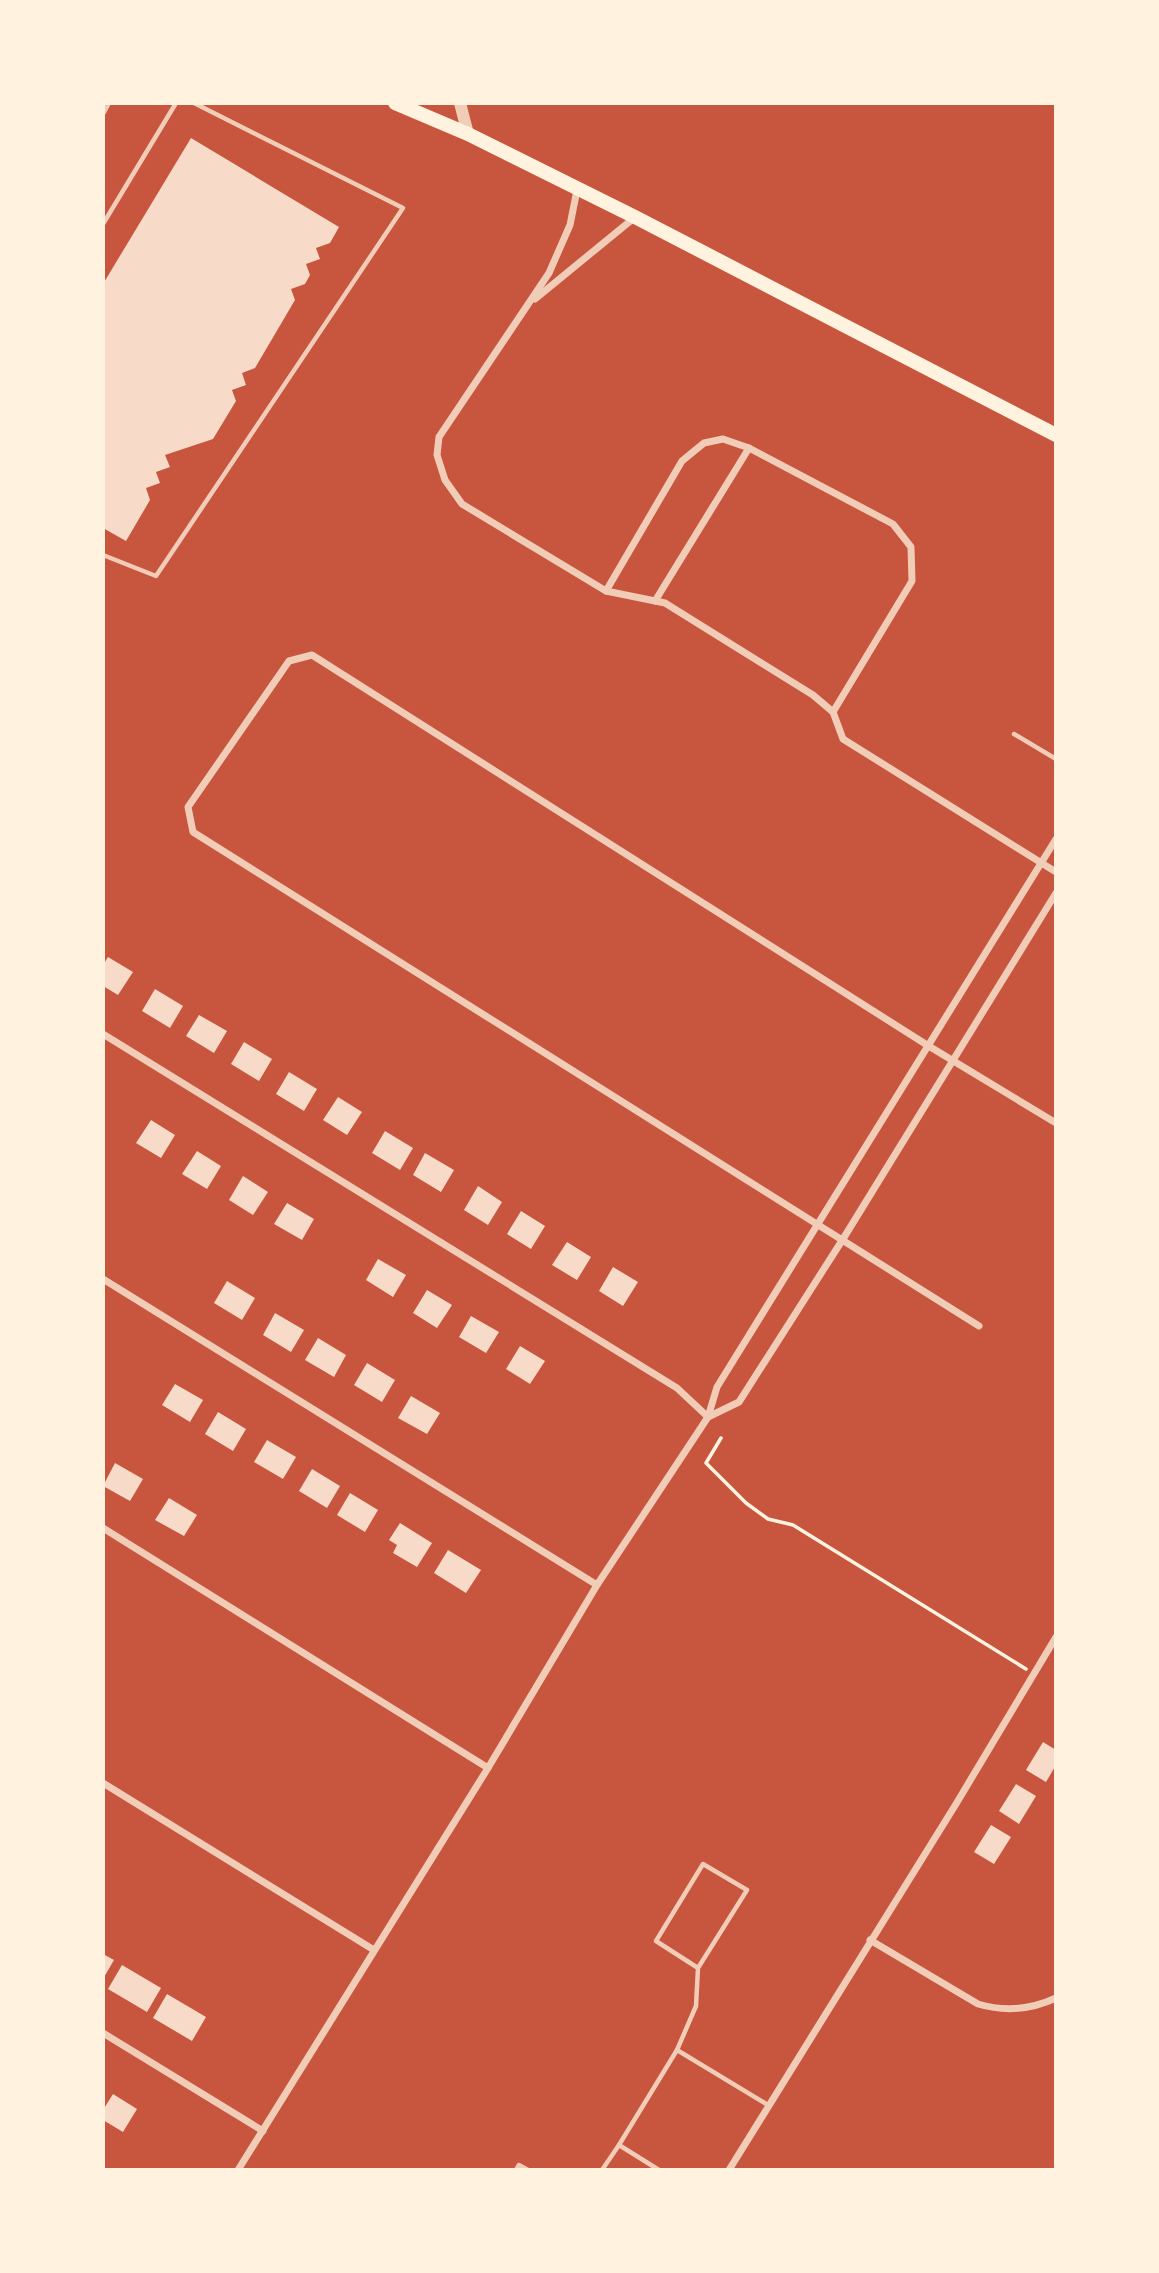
<svg xmlns="http://www.w3.org/2000/svg" width="1159" height="2273" viewBox="0 0 1159 2273" font-family="Bitter,serif">
  <style>
    .building { fill: #f7dbc8 }
    .lines { fill: none; stroke-linecap: round; stroke-linejoin: round }
    .path { stroke: #fff3e0; stroke-width: 3.5 }
    .service { stroke: #f1ccb7; stroke-width: 4.5 }
    .minor { stroke: #f1ccb7; stroke-width: 7 }
    .tertiary { stroke: #f1ccb7; stroke-width: 12 }
    .primary { stroke: #fff3e0; stroke-width: 14 }
  </style>
  <rect width="100%" height="100%" fill="#c8553d"/>
  <g class="building">
    <path d="M 191,138 L 339,227 L 330,243 L 316,248 L 320,259 L 306,264 L 310,275 L 305,284 L 291,289 L 295,300 L 255,368 L 242,373 L 246,385 L 232,390 L 236,401 L 213,439 L 165,455 L 170,467 L 156,472 L 160,483 L 146,488 L 150,500 L 126,541 L 103,528 L 103,284 Z"/>
    <path d="M 108,957 L 133,972 L 118,995 L 103,986 L 103,965 Z"/>
    <path d="M 155,989 L 183,1006 L 170,1028 L 142,1011 Z"/>
    <path d="M 199,1015 L 227,1031 L 214,1053 L 186,1036 Z"/>
    <path d="M 244,1042 L 272,1059 L 259,1081 L 231,1064 Z"/>
    <path d="M 289,1072 L 317,1089 L 304,1111 L 276,1094 Z"/>
    <path d="M 338,1097 L 362,1112 L 347,1135 L 323,1120 Z"/>
    <path d="M 151,1120 L 175,1135 L 161,1158 L 136,1143 Z"/>
    <path d="M 385,1131 L 413,1148 L 400,1170 L 372,1153 Z"/>
    <path d="M 197,1151 L 221,1166 L 207,1189 L 182,1174 Z"/>
    <path d="M 425,1153 L 454,1170 L 441,1192 L 413,1175 Z"/>
    <path d="M 243,1176 L 268,1192 L 253,1215 L 229,1200 Z"/>
    <path d="M 478,1186 L 502,1202 L 488,1225 L 464,1210 Z"/>
    <path d="M 287,1203 L 314,1219 L 302,1240 L 274,1224 Z"/>
    <path d="M 521,1211 L 545,1226 L 531,1249 L 507,1234 Z"/>
    <path d="M 567,1242 L 591,1257 L 577,1280 L 552,1265 Z"/>
    <path d="M 378,1259 L 406,1275 L 393,1297 L 366,1280 Z"/>
    <path d="M 613,1267 L 638,1282 L 623,1306 L 599,1291 Z"/>
    <path d="M 227,1281 L 255,1298 L 242,1320 L 214,1303 Z"/>
    <path d="M 427,1290 L 452,1305 L 437,1328 L 413,1313 Z"/>
    <path d="M 275,1313 L 304,1330 L 291,1352 L 263,1335 Z"/>
    <path d="M 471,1316 L 499,1332 L 486,1353 L 459,1337 Z"/>
    <path d="M 318,1338 L 346,1355 L 334,1377 L 305,1360 Z"/>
    <path d="M 520,1346 L 545,1361 L 530,1384 L 506,1369 Z"/>
    <path d="M 367,1363 L 395,1380 L 382,1402 L 354,1385 Z"/>
    <path d="M 175,1384 L 203,1400 L 190,1422 L 162,1405 Z"/>
    <path d="M 411,1396 L 440,1413 L 427,1434 L 398,1418 Z"/>
    <path d="M 218,1412 L 246,1429 L 233,1451 L 205,1434 Z"/>
    <path d="M 267,1440 L 296,1457 L 283,1479 L 254,1462 Z"/>
    <path d="M 115,1463 L 143,1479 L 130,1501 L 103,1486 Z"/>
    <path d="M 312,1469 L 340,1486 L 327,1508 L 299,1491 Z"/>
    <path d="M 350,1493 L 378,1510 L 365,1532 L 337,1515 Z"/>
    <path d="M 169,1498 L 197,1515 L 184,1536 L 155,1520 Z"/>
    <path d="M 400,1523 L 432,1543 L 417,1567 L 393,1553 L 397,1545 L 389,1540 Z"/>
    <path d="M 448,1550 L 481,1570 L 466,1593 L 434,1573 Z"/>
    <path d="M 1043,1742 L 1056,1750 L 1056,1765 L 1046,1782 L 1026,1770 Z"/>
    <path d="M 1016,1784 L 1036,1796 L 1019,1824 L 999,1811 Z"/>
    <path d="M 991,1825 L 1011,1837 L 994,1864 L 974,1852 Z"/>
    <path d="M 103,1954 L 114,1960 L 103,1979 Z"/>
    <path d="M 122,1965 L 161,1988 L 147,2012 L 108,1989 Z"/>
    <path d="M 167,1994 L 206,2017 L 192,2041 L 153,2018 Z"/>
    <path d="M 113,2094 L 137,2109 L 123,2132 L 103,2120 L 103,2110 Z"/>
  </g>
  <g class="lines">
    <path class="path" d="M 721,1438 L 706,1463 L 746,1503 L 768,1519 L 793,1525 L 1026,1669"/>
    <g class="service">
      <path d="M 103,114 L 109,103"/>
      <path d="M 103,224 L 176,103"/>
      <path d="M 103,555 L 156,576 L 403,208 L 194,103"/>
      <path d="M 1014,734 L 1056,759"/>
      <path d="M 677,2050 L 696,2006 L 698,1968 L 747,1890 L 703,1864 L 656,1941 L 698,1968"/>
      <path d="M 516,2170 L 519,2165 L 528,2170"/>
      <path d="M 602,2170 L 619,2145"/>
      <path d="M 659,2170 L 619,2145 L 677,2050 L 768,2105"/>
    </g>
    <g class="minor">
      <path d="M 577,190 L 570,225 L 549,273 L 439,437 L 437,455 L 445,480 L 462,504 L 606,591 L 665,603 L 813,695 L 833,712 L 843,739 L 1056,872"/>
      <path d="M 535,299 L 634,218"/>
      <path d="M 749,448 L 893,524 L 911,547 L 912,581 L 833,712"/>
      <path d="M 606,591 L 682,461 L 704,443 L 723,439 L 749,448 L 655,601"/>
      <path d="M 103,1034 L 677,1388 L 708,1417"/>
      <path d="M 103,1279 L 597,1585"/>
      <path d="M 979,1326 L 193,832 L 188,807 L 289,661 L 312,655 L 927,1045 L 1056,1123"/>
      <path d="M 708,1417 L 739,1402 L 843,1239 L 1056,893"/>
      <path d="M 103,1528 L 488,1768"/>
      <path d="M 103,1783 L 374,1950"/>
      <path d="M 870,1940 L 978,2004 C 1005,2012 1030,2010 1056,1998"/>
      <path d="M 103,2033 L 263,2131"/>
      <path d="M 238,2170 L 488,1768 L 597,1585 L 708,1417 L 717,1387 L 1056,839"/>
      <path d="M 729,2170 L 956,1804 L 1056,1637"/>
    </g>
    <path class="tertiary" d="M 460,103 L 468,134"/>
    <path class="primary" d="M 395,103 L 468,134 L 635,217 L 1056,435"/>
  </g>
  <rect width="1159" height="2273" fill="none" stroke="#fff3e0" stroke-width="210"/>
</svg>
